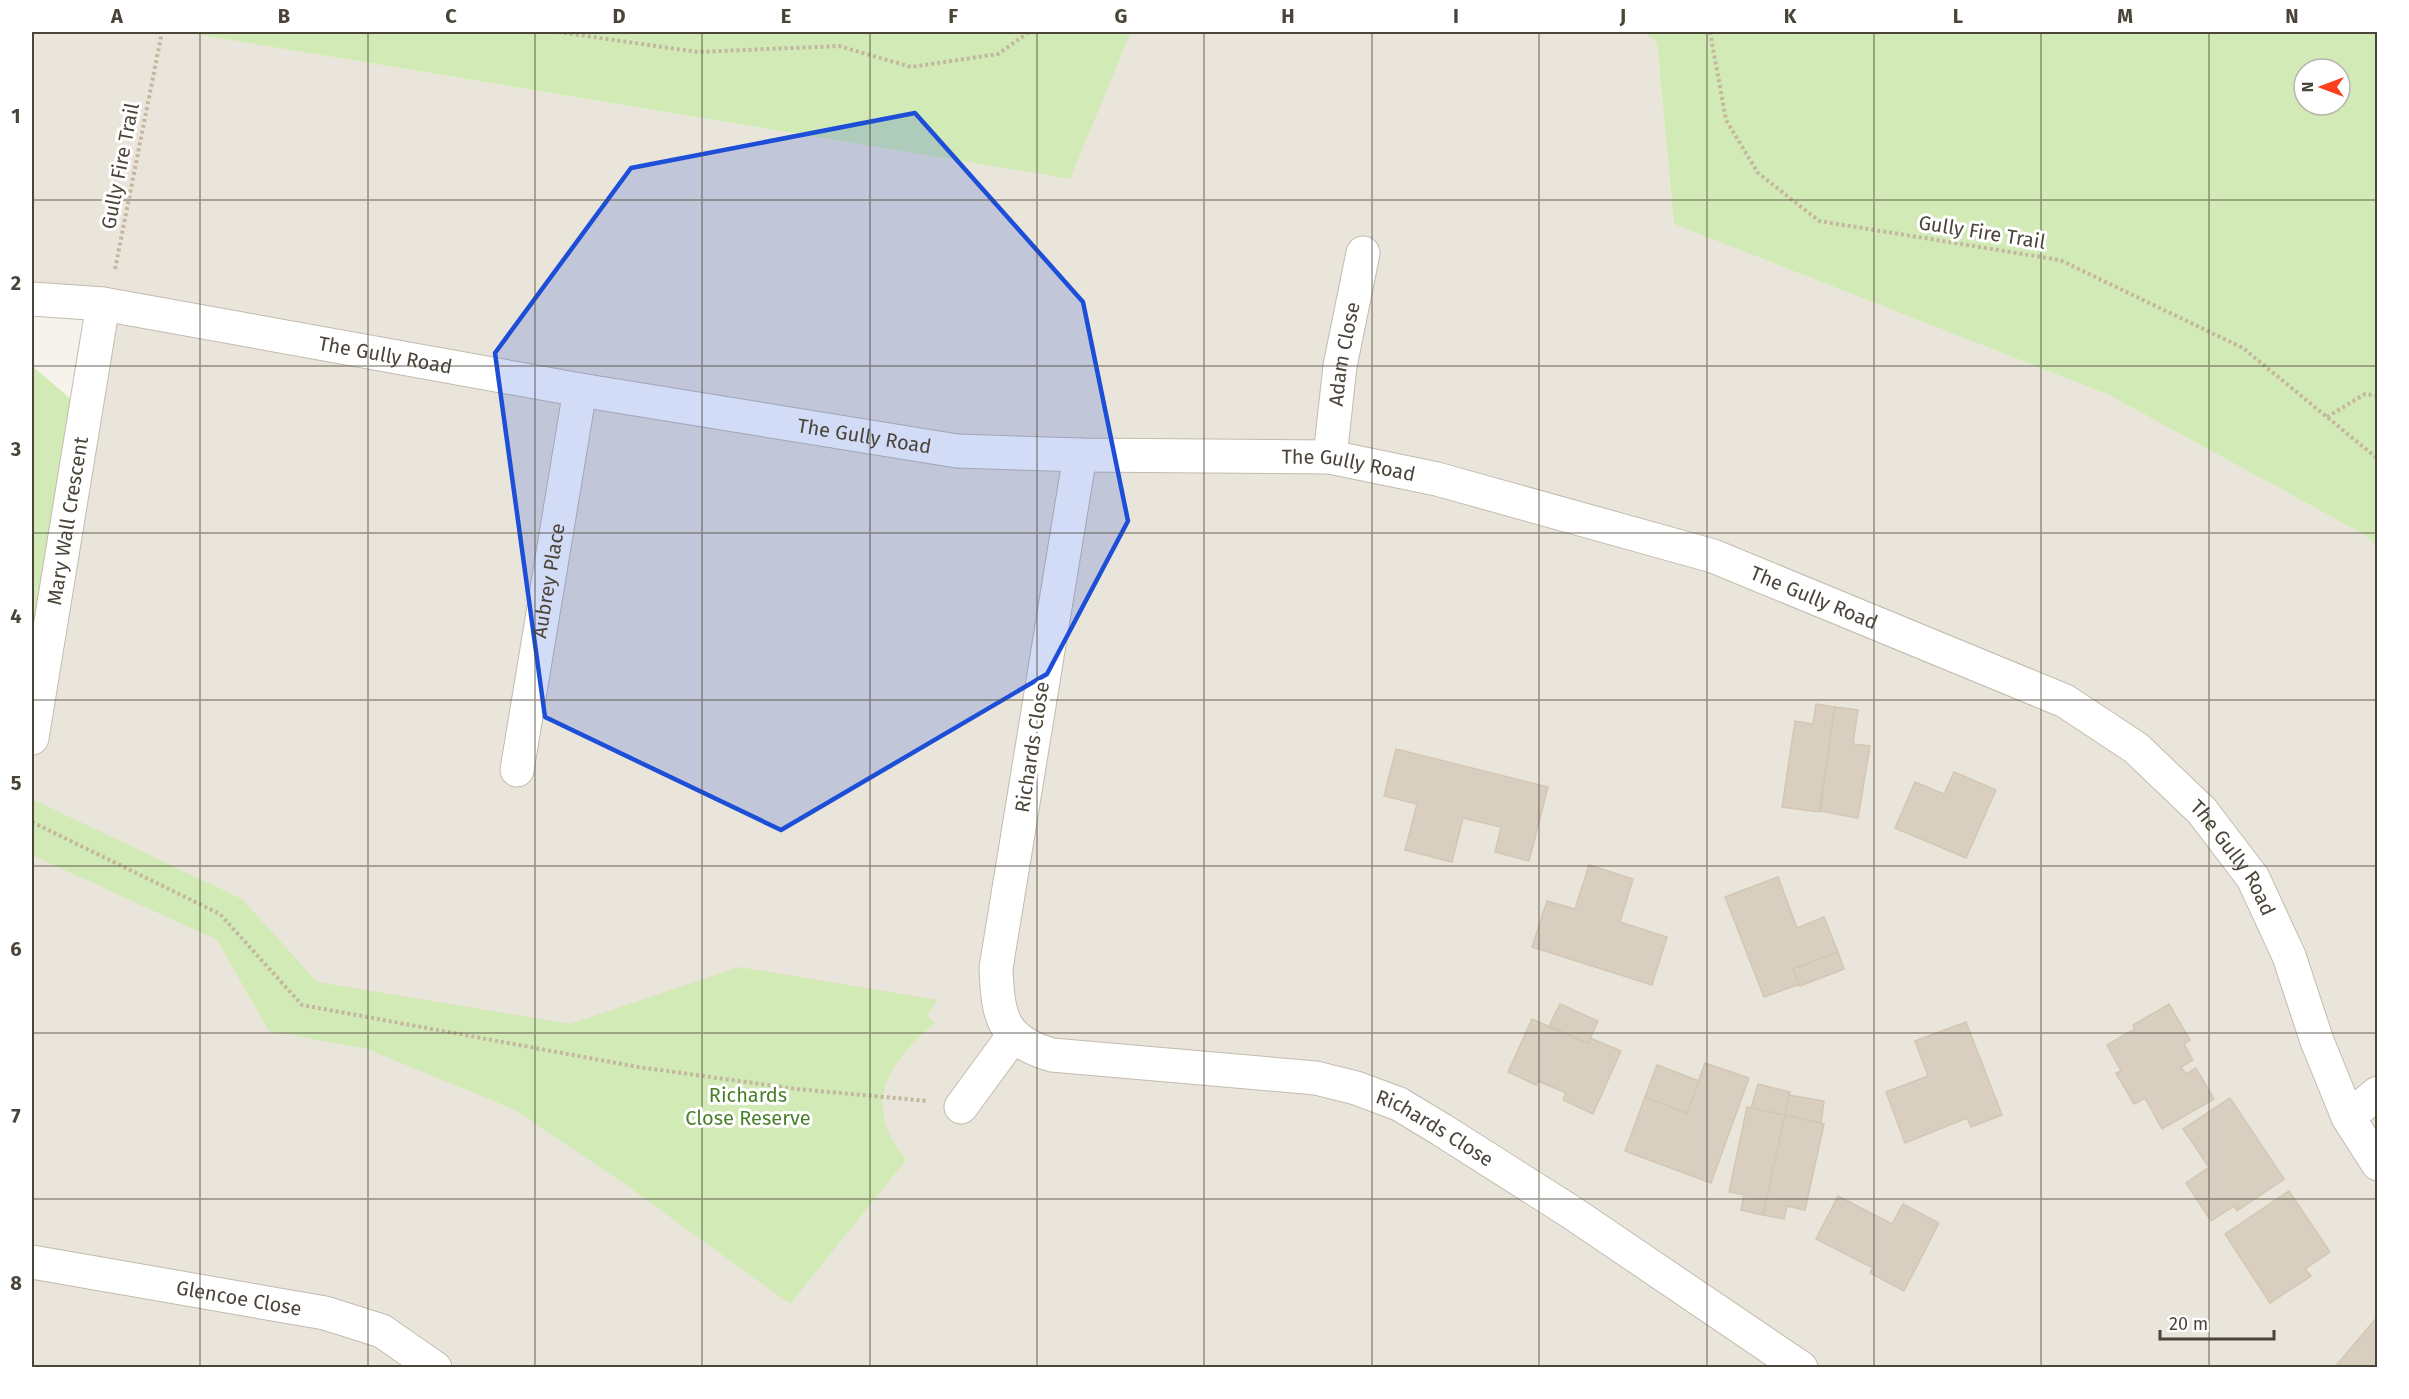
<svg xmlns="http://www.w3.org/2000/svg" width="2409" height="1399" viewBox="0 0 2409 1399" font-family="'Fira Sans',sans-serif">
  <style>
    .residential { fill: #eae5da }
    .green { fill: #d2eab5; fill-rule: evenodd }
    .building { fill: #d8cfc1; stroke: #d3c7b4; stroke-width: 1.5 }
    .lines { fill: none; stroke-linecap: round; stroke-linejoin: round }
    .minor-casing { stroke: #c2bbae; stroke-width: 35 }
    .path { stroke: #c4b79f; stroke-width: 4; stroke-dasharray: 3 3; stroke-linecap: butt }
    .minor { stroke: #fff; stroke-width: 33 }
    .marked { fill: #1d4ed8; fill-opacity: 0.2; stroke: #1d4ed8; stroke-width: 4.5; stroke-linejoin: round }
    .grid { fill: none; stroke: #4b4439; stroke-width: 1.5; stroke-opacity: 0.55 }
    .labels { text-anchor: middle; stroke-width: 6; stroke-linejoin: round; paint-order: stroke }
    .street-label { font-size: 20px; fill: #4b4439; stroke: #fff }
    .park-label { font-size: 20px; fill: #4a7f2a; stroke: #fff }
    .neatline { fill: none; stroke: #4b4439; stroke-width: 2 }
    .grid-label { font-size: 20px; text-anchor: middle; font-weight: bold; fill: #4b4439 }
  </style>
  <rect width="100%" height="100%" fill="#f6f3ec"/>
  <path class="residential" d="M 32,32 L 182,32 L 1069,179 L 1131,32 L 1644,32 L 1657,43 L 1674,224 L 2109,395 L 2365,535 L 2377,548 L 2377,1367 L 32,1367 L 32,738 L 103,305 L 32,299 Z"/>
  <g class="green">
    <path d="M 182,32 L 1131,32 L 1070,179 Z"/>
    <path d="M 1644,32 L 2377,32 L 2377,548 L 2365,535 L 2109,395 L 1674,224 L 1657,43 ZM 2304,69 L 2340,69 L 2340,105 L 2304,105 Z"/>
    <path d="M 32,366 L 85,411 L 32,738 Z"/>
    <path d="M 32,799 L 242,899 L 317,982 L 570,1024 L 739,967 L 937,1000 L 927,1016 L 935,1023 C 887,1063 861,1105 906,1160 L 790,1304 L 619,1180 L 513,1109 L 367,1049 L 269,1031 L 217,940 L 32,855 Z"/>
  </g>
  <g class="building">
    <path d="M 1816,704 L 1835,707 L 1819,812 L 1782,807 L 1795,721 L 1813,724 Z"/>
    <path d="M 1835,707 L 1858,710 L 1853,744 L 1870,746 L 1858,818 L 1820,811 Z"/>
    <path d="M 1396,749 L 1548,787 L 1529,861 L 1495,852 L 1501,827 L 1463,818 L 1452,862 L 1405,850 L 1417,804 L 1384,796 Z"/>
    <path d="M 1954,772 L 1996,790 L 1966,858 L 1895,828 L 1915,782 L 1944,794 Z"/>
    <path d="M 1589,865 L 1633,879 L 1620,922 L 1667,937 L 1652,985 L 1532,947 L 1547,901 L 1575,909 Z"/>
    <path d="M 1778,877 L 1797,928 L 1824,917 L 1838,952 L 1793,969 L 1800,984 L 1764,997 L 1725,897 Z"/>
    <path d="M 1838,952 L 1844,969 L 1800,986 L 1793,969 Z"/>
    <path d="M 1560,1004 L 1598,1021 L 1588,1044 L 1549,1026 Z"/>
    <path d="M 2169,1004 L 2190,1040 L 2184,1044 L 2193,1060 L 2181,1067 L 2186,1074 L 2196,1068 L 2214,1099 L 2162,1129 L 2145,1098 L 2134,1104 L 2116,1073 L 2121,1071 L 2107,1045 L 2135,1029 L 2133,1025 Z"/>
    <path d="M 1532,1019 L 1588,1044 L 1590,1038 L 1621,1051 L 1593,1114 L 1563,1100 L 1566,1093 L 1538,1081 L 1536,1085 L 1508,1072 Z"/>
    <path d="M 1966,1022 L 2002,1115 L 1971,1127 L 1967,1118 L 1905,1143 L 1886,1092 L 1928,1076 L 1915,1041 Z"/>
    <path d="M 1705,1063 L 1749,1078 L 1711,1183 L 1625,1151 L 1645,1097 L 1687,1113 Z"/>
    <path d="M 1657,1065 L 1699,1081 L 1687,1113 L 1645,1097 Z"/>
    <path d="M 1758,1084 L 1790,1092 L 1785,1115 L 1751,1108 Z"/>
    <path d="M 1789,1095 L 1824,1101 L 1821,1123 L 1785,1115 Z"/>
    <path d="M 2230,1098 L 2284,1179 L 2237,1211 L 2234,1206 L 2211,1221 L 2186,1183 L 2209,1167 L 2183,1129 Z"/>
    <path d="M 1747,1107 L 1785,1115 L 1763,1215 L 1741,1210 L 1744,1195 L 1729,1192 Z"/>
    <path d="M 1785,1115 L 1824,1124 L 1805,1210 L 1787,1206 L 1784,1219 L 1763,1215 Z"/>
    <path d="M 2289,1191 L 2330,1252 L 2305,1269 L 2311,1276 L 2270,1303 L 2225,1234 Z"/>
    <path d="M 1838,1196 L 1892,1224 L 1903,1204 L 1939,1223 L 1904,1291 L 1870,1273 L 1873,1268 L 1816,1239 Z"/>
    <path d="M 2378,1316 L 2378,1368 L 2334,1368 Z"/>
  </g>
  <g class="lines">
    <g class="minor-casing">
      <g id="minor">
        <path id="s1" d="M 32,299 L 103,304 L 580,390 L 957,451 L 1080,455 L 1330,457 L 1437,479 L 1713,556 L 2065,701 L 2136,748 L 2202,811 L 2253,878 L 2289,956 L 2317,1041 L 2348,1117 L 2378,1164"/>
        <path id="s2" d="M 1080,455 L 996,968 C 998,1016 1001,1040 1052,1055 L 1316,1078 L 1356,1088 L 1399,1104 L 1442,1130 L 1571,1212 L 1801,1368"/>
        <path id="s3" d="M 1330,457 L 1340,366 L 1363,253"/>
        <path id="s4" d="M 32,738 L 103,304"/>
        <path id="s5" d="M 517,770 L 580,390"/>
        <path d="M 961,1107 L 1013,1036"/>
        <path d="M 2348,1117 L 2378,1093"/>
        <path id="s6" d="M 32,1262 L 325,1313 L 382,1331 L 435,1368"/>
      </g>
    </g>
    <g class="path">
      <path d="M 558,32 L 698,52 L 839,46 L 911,67 L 998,54 L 1029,32"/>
      <path d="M 1710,32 L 1726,120 L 1758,173 L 1819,221 L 2060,260 L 2243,348 L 2378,459"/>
      <path d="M 115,269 L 162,32"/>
      <path d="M 2327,417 L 2365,394 L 2378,396"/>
      <path d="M 32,822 L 220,914 L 302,1005 L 638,1067 L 797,1089 L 928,1101"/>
    </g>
    <use href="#minor" class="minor"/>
  </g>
  <path class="marked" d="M 915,113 L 1083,302 L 1128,521 L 1047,674 L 781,830 L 545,717 L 495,353 L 631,168 Z"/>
  <path class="grid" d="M 200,32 L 200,1368M 368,32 L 368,1368M 535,32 L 535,1368M 702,32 L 702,1368M 870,32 L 870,1368M 1037,32 L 1037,1368M 1204,32 L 1204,1368M 1372,32 L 1372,1368M 1539,32 L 1539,1368M 1707,32 L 1707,1368M 1874,32 L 1874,1368M 2041,32 L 2041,1368M 2209,32 L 2209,1368M 32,200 L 2378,200M 32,366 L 2378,366M 32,533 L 2378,533M 32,700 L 2378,700M 32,866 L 2378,866M 32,1033 L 2378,1033M 32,1199 L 2378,1199"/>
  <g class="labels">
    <g class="street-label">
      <text transform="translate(120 166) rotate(-79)" y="7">Gully Fire Trail</text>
      <text transform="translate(1982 232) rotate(9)" y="7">Gully Fire Trail</text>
      <text dy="7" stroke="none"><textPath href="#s1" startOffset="358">The Gully Road</textPath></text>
      <text dy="7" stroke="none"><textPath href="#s3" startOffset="104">Adam Close</textPath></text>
      <text dy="7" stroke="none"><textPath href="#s1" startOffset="844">The Gully Road</textPath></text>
      <text dy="7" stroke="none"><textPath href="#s1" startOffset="1330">The Gully Road</textPath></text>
      <text dy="7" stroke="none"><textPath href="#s4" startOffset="220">Mary Wall Crescent</textPath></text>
      <text dy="7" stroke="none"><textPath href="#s5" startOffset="192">Aubrey Place</textPath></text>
      <text dy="7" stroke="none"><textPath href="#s1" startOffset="1816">The Gully Road</textPath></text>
      <text transform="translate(1032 747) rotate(-81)" y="7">Richards Close</text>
      <text dy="7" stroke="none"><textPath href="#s1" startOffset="2320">The Gully Road</textPath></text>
      <text dy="7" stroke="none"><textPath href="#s2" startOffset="1029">Richards Close</textPath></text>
      <text dy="7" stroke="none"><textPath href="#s6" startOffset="210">Glencoe Close</textPath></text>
    </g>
    <g class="park-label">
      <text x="748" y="1102">Richards<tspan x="748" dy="23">Close Reserve</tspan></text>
    </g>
  </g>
  <rect width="2409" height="1399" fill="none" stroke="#ffffff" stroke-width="66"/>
  <g transform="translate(2322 87) rotate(270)"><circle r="28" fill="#ffffff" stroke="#b7b4b0" stroke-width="1.5"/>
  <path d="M0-4.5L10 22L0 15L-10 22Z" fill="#fc3f1d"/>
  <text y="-9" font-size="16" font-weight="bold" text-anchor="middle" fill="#4b4439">N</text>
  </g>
  <path d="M2160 1330v9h114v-9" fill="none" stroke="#4b4439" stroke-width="3"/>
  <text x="2169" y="1330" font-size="18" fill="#4b4439" stroke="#ffffff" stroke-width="4.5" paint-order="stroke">20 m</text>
  <rect x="33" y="33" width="2343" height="1333" class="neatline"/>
  <g class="grid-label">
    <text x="117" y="23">A</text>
    <text x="284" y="23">B</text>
    <text x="451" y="23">C</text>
    <text x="619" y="23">D</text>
    <text x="786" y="23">E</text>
    <text x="953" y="23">F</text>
    <text x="1121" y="23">G</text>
    <text x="1288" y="23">H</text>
    <text x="1456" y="23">I</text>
    <text x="1623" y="23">J</text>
    <text x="1790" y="23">K</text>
    <text x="1958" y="23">L</text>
    <text x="2125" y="23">M</text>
    <text x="2292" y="23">N</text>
    <text x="16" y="123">1</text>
    <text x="16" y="290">2</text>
    <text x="16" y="456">3</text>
    <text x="16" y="623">4</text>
    <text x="16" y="790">5</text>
    <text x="16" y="956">6</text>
    <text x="16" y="1123">7</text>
    <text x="16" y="1290">8</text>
  </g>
</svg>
